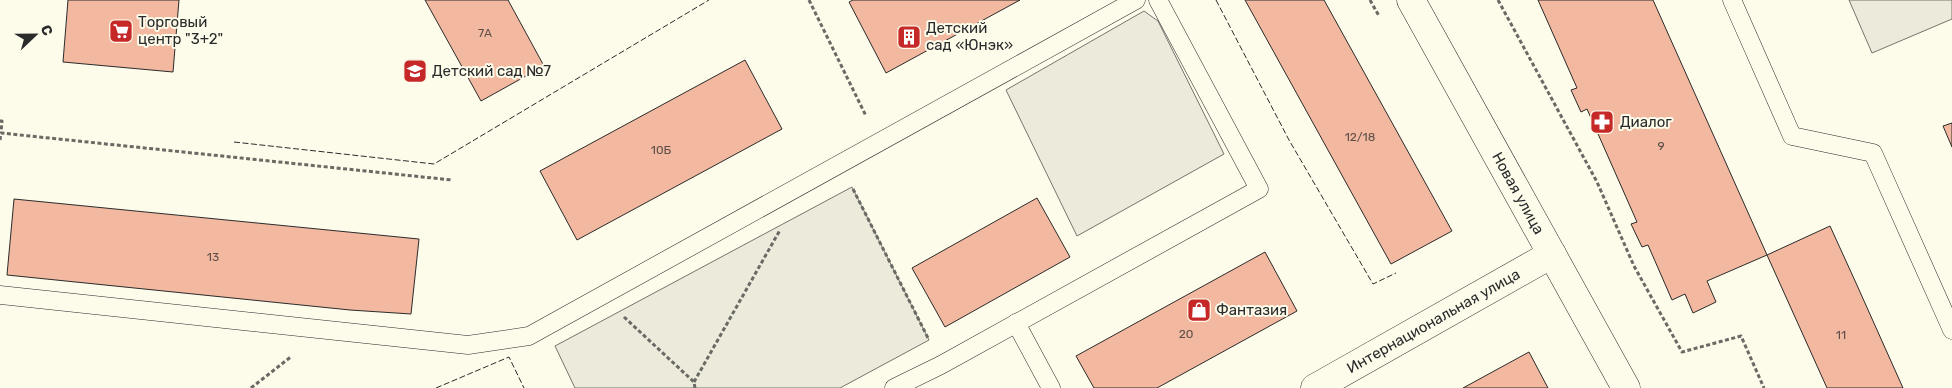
<svg xmlns="http://www.w3.org/2000/svg" width="1952" height="388" viewBox="0 0 1952 388" font-family="Rubik,sans-serif">
  <style>
    .green { fill: #ecebdb; stroke: #74746e }
    .building { fill: #f2b8a0; stroke: #2b2b2b }
    .lines { fill: none; stroke-linecap: round; stroke-linejoin: round }
    .lane-casing { stroke: #2b2b2b; stroke-width: 19 }
    .street-casing { stroke: #2b2b2b; stroke-width: 29 }
    .secondary-casing { stroke: #2b2b2b; stroke-width: 29 }
    .path { stroke: #6a6964; stroke-width: 3; stroke-dasharray: 4 2.5; stroke-linecap: butt }
    .lane { stroke: #fdfbea; stroke-width: 18 }
    .street { stroke: #fdfbea; stroke-width: 28 }
    .secondary { stroke: #fdfbea; stroke-width: 28 }
    .fence { stroke: #2b2b2b; stroke-width: 1; stroke-dasharray: 6 2.5; stroke-linecap: butt }
    .labels { text-anchor: middle; stroke-width: 4; stroke-linejoin: round; paint-order: stroke }
    .number-label { font-size: 12px; fill: #5d4e48 }
    .poi-label { font-size: 15px; fill: #2b2b2b; stroke: #fdfbea; text-anchor: start }
    .street-label { font-size: 15px; fill: #2b2b2b; stroke: #fdfbea }
  </style>
  <rect width="100%" height="100%" fill="#fdfbea"/>
  <g class="green">
    <path d="M 1849,0 L 1952,0 L 1952,19 L 1872,53 Z"/>
    <path d="M 1144,11 L 1158,21 L 1224,154 L 1077,236 L 1006,90 Z"/>
    <path d="M 852,187 L 929,340 L 840,388 L 575,388 L 555,346 Z"/>
  </g>
  <g class="building">
    <path d="M 68,0 L 179,0 L 173,72 L 63,62 Z"/>
    <path d="M 425,0 L 508,0 L 544,66 L 481,101 Z"/>
    <path d="M 853,0 L 1020,0 L 886,73 L 849,2 Z"/>
    <path d="M 1245,0 L 1324,0 L 1452,231 L 1391,264 Z"/>
    <path d="M 1538,0 L 1653,0 L 1767,255 L 1707,281 L 1716,302 L 1693,313 L 1685,294 L 1672,300 L 1648,245 L 1642,247 L 1631,224 L 1637,222 L 1587,109 L 1581,112 L 1571,90 L 1577,88 Z"/>
    <path d="M 745,60 L 782,129 L 577,240 L 540,171 Z"/>
    <path d="M 1952,123 L 1952,147 L 1943,126 Z"/>
    <path d="M 1037,198 L 1070,257 L 945,327 L 912,268 Z"/>
    <path d="M 14,199 L 419,239 L 411,314 L 350,310 L 7,275 Z"/>
    <path d="M 1830,226 L 1856,283 L 1903,388 L 1827,388 L 1767,255 Z"/>
    <path d="M 1265,252 L 1297,311 L 1157,388 L 1094,388 L 1076,356 Z"/>
    <path d="M 1529,352 L 1548,388 L 1463,388 Z"/>
  </g>
  <g class="lines">
    <g class="lane-casing">
      <g id="lane">
        <path d="M 1732,0 L 1792,136 L 1873,153 L 1952,330"/>
        <path d="M 0,295 L 468,345 L 529,336 L 1136,0"/>
        <path d="M 1016,323 L 1051,388"/>
        <path d="M 894,388 L 941,365 L 1259,189 L 1158,0"/>
      </g>
    </g>
    <g class="street-casing">
      <g id="street">
        <path id="s1" d="M 1315,388 L 1552,254"/>
      </g>
    </g>
    <g class="secondary-casing">
      <g id="secondary">
        <path id="s2" d="M 1411,0 L 1626,388"/>
      </g>
    </g>
    <g class="path">
      <path d="M 809,0 L 866,116"/>
      <path d="M 1370,0 L 1379,16"/>
      <path d="M 1498,0 L 1597,182 L 1634,266 L 1682,352 L 1741,336 L 1764,388"/>
      <path d="M 0,121 L 2,121 L 1,133"/>
      <path d="M 0,140 L 1,133 L 452,180"/>
      <path d="M 853,189 L 929,340"/>
      <path d="M 624,317 L 694,382 L 695,388"/>
      <path d="M 694,382 L 780,230"/>
      <path d="M 251,388 L 292,356"/>
    </g>
    <use href="#lane" class="lane"/>
    <use href="#street" class="street"/>
    <use href="#secondary" class="secondary"/>
    <g class="fence">
      <path d="M 1216,0 L 1289,140 L 1373,284 L 1396,273"/>
      <path d="M 234,142 L 434,164 L 709,0"/>
      <path d="M 436,388 L 509,357 L 524,388"/>
    </g>
  </g>
  <defs>
    <g id="supermarket-square" transform="scale(1.25)"><rect x="-9" y="-9" width="18" height="18" rx="4" fill="#c62828" stroke="#fdfbea"/><path d="M-6-5.5h2.5l.6 2H6L4.5 2H-2.5L-4.4-4H-6ZM-1.5 3.2a1.3 1.3 0 1 0 .1 0ZM3 3.2a1.3 1.3 0 1 0 .1 0Z" fill="#fff"/></g>
    <g id="building-square" transform="scale(1.25)"><rect x="-9" y="-9" width="18" height="18" rx="4" fill="#c62828" stroke="#fdfbea"/><path d="M-4-6H4V6H1V3H-1V6H-4ZM-2.5-4.3h1.7v1.8h-1.7ZM.8-4.3h1.7v1.8H.8ZM-2.5-1h1.7V.8h-1.7ZM.8-1h1.7V.8H.8Z" fill="#fff"/></g>
    <g id="school-square" transform="scale(1.25)"><rect x="-9" y="-9" width="18" height="18" rx="4" fill="#c62828" stroke="#fdfbea"/><path d="M0-5L7-2L0 1L-7-2ZM-4 1L0 2.5L4 1V4Q0 6-4 4Z" fill="#fff"/></g>
    <g id="pharmacy-square" transform="scale(1.25)"><rect x="-9" y="-9" width="18" height="18" rx="4" fill="#c62828" stroke="#fdfbea"/><path d="M-2-6h4v4h4v4h-4v4h-4v-4h-4v-4h4Z" fill="#fff"/></g>
    <g id="shop-square" transform="scale(1.25)"><rect x="-9" y="-9" width="18" height="18" rx="4" fill="#c62828" stroke="#fdfbea"/><path d="M-5-2.5h2.3a2.7 3.5 0 0 1 5.4 0H5L5.5 6h-11ZM-1.5-2.5h3a1.5 2.3 0 0 0-3 0Z" fill="#fff"/></g>
  </defs>
  <g fill-rule="evenodd">
    <use href="#supermarket-square" x="121" y="31"/>
    <use href="#building-square" x="909" y="37"/>
    <use href="#school-square" x="415" y="71"/>
    <use href="#pharmacy-square" x="1602" y="122"/>
    <use href="#shop-square" x="1199" y="310"/>
  </g>
  <g class="labels">
    <g class="number-label">
      <text x="485" y="37">7А</text>
      <text x="1360" y="141">12/18</text>
      <text x="1661" y="150">9</text>
      <text x="661" y="154">10Б</text>
      <text x="213" y="261">13</text>
      <text x="1186" y="338">20</text>
      <text x="1841" y="339">11</text>
    </g>
    <g class="poi-label">
      <text x="138" y="27">Торговый<tspan x="138" dy="17">центр "3+2"</tspan></text>
      <text x="926" y="33">Детский<tspan x="926" dy="17">сад «Юнэк»</tspan></text>
      <text x="432" y="76">Детский сад №7</text>
      <text x="1620" y="127">Диалог</text>
      <text x="1216" y="315">Фантазия</text>
    </g>
    <g class="street-label">
      <text dy="5" stroke="none"><textPath href="#s2" startOffset="221">Новая улица</textPath></text>
      <text dy="5" stroke="none"><textPath href="#s1" startOffset="136">Интернациональная улица</textPath></text>
    </g>
  </g>
  <g transform="translate(35 35) rotate(68)" stroke="#fdfbea" stroke-width="4" paint-order="stroke">
  <path d="M0-4L9 19L0 12L-9 19Z" fill="#2b2b2b"/>
  <text y="-8" font-size="14" font-weight="bold" text-anchor="middle" fill="#2b2b2b">С</text>
  </g>
</svg>
